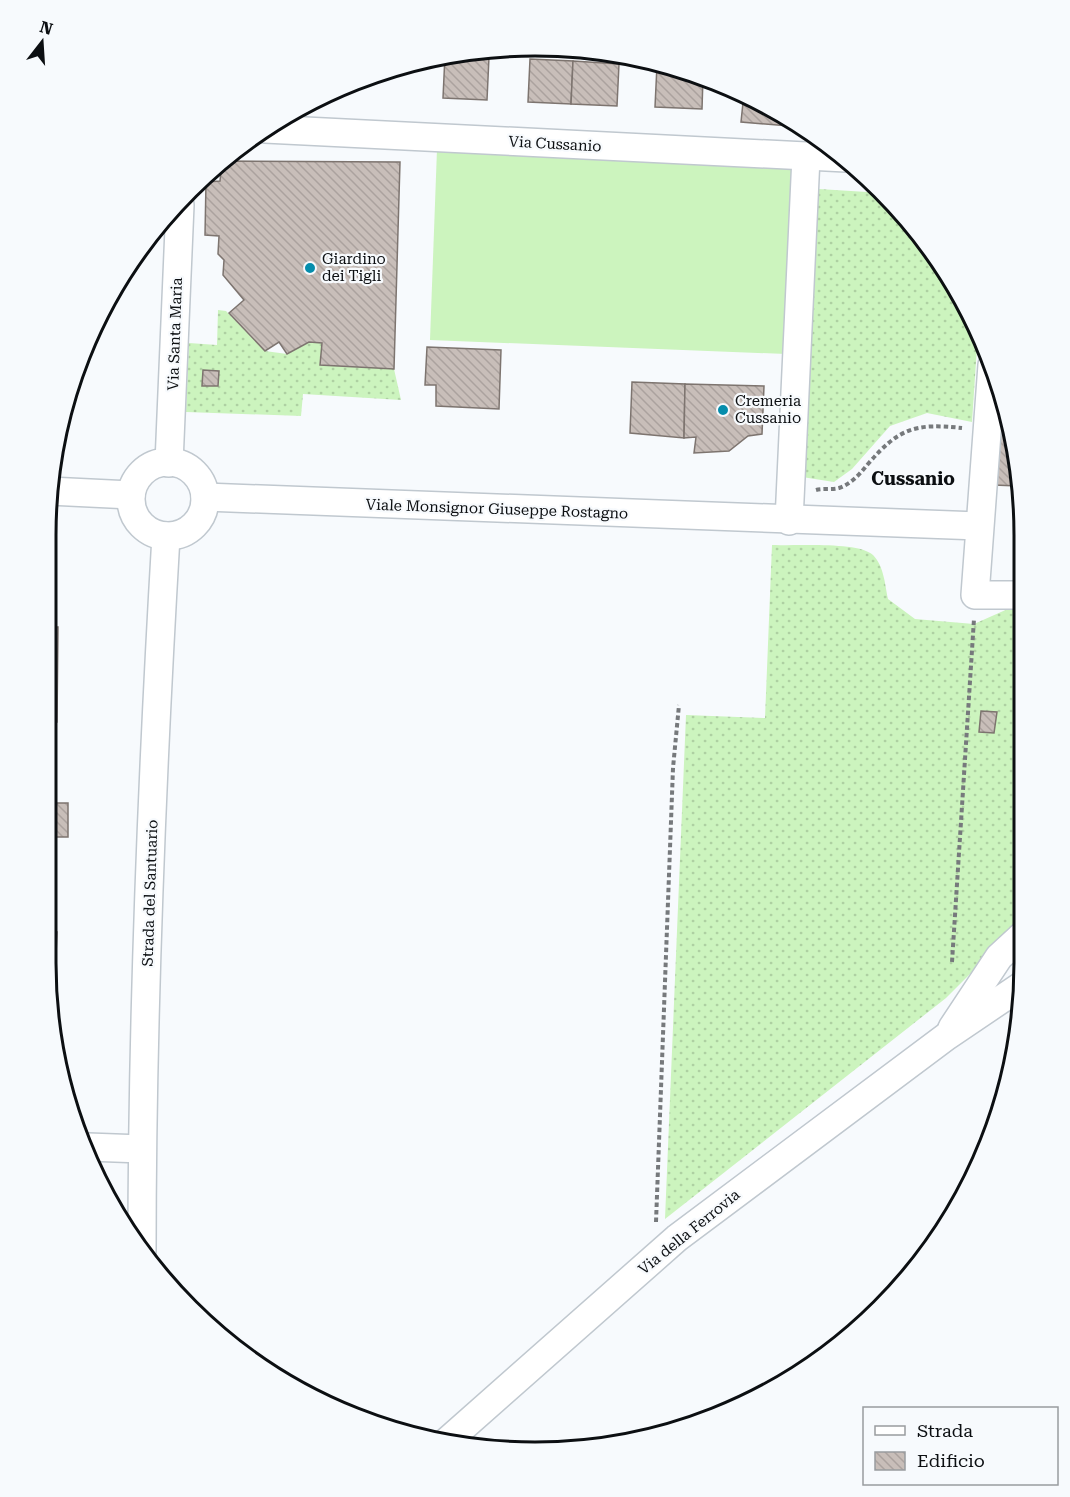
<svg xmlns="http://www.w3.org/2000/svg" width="1070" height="1497" viewBox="0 0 1070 1497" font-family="'Roboto Serif',serif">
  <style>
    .grass { fill: url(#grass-dots) }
    .garden { fill: #ccf4be }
    .building { fill: url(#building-back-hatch); stroke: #7d746f; stroke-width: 1.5 }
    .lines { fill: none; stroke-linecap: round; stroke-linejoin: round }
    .minor-casing { stroke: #c0c8cf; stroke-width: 30 }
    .path { stroke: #76797c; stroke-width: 4; stroke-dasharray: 4.5 3; stroke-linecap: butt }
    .minor { stroke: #fff; stroke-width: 27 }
    .poi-dot { fill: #058dac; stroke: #f7fafd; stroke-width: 2 }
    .labels { text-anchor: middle; stroke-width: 4.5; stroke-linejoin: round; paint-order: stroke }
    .street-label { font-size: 15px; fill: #0c0f12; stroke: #f7fafd }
    .poi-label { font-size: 15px; fill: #0c0f12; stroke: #f7fafd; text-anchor: start }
    .quarter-label { font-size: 18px; font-weight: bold; fill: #0c0f12; stroke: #f7fafd }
    .rim { fill: none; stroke: #0c0f12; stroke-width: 3 }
  </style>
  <defs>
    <pattern id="grass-dots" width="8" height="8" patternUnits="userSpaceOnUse" patternTransform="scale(1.5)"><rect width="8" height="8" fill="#ccf4be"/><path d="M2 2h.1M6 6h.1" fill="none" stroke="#aed0a2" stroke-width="1.8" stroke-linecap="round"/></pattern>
    <pattern id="building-back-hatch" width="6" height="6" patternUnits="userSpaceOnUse" patternTransform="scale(1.5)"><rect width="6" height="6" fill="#c8beb9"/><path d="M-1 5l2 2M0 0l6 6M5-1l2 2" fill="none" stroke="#aba29e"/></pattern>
  </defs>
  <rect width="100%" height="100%" fill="#f7fafd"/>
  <g class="grass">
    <path d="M 819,189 L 883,193 L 904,212 L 931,256 L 931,262 L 935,262 L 978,332 L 972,422 L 927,413 L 890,426 L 852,469 L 834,482 L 802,477 Z"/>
    <path d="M 218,310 L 226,311 L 265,351 L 287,354 L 309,342 L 322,343 L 320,365 L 394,369 L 401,400 L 303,394 L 301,416 L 186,412 L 189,343 L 217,345 Z"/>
    <path d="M 772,545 C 793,546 859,541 873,555 C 884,566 885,585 888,599 L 915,619 L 974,624 L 1010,608 L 1022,609 L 1024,920 L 946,998 L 665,1219 L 686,715 L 765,718 Z"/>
  </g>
  <path class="garden" d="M 437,149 L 793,163 L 786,354 L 430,340 Z"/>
  <g class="building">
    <path d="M 471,49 L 489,49 L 489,57 L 447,55 Z"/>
    <path d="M 445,55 L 489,57 L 487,100 L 443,98 Z"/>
    <path d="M 530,59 L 573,61 L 571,104 L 528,102 Z"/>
    <path d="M 573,61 L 619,64 L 617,106 L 571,104 Z"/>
    <path d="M 657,65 L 671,65 L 703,77 L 702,109 L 655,107 Z"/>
    <path d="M 744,93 L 790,119 L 789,126 L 741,122 Z"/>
    <path d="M 222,161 L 400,162 L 394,369 L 320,365 L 322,343 L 309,342 L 287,354 L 279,342 L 265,351 L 229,313 L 244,300 L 223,275 L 224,260 L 218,254 L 219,236 L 205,235 L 206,182 L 220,181 Z"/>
    <path d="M 427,347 L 501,350 L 499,409 L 436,406 L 436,385 L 425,385 Z"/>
    <path d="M 203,370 L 219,371 L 218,386 L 202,386 Z"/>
    <path d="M 632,382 L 685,384 L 684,438 L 630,433 Z"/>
    <path d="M 685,384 L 764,386 L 762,434 L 748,436 L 729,451 L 694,453 L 696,437 L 684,438 Z"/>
    <path d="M 1000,395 L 1021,471 L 1021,486 L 994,485 Z"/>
    <path d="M 45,627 L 58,627 L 57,722 L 45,722 Z"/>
    <path d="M 981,711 L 997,712 L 994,733 L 979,732 Z"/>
    <path d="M 45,803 L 68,803 L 68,837 L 48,837 L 48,854 L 45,854 Z"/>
    <path d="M 45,931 L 57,932 L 53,1022 L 45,962 Z"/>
  </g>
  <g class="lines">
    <g class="minor-casing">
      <g id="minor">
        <path d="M 265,129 L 846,158"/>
        <path d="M 992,365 L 975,595 L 1022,595"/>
        <circle cx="168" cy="499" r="37"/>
        <path d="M 169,463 L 180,205"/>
        <path d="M 49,491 L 131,495"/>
        <path d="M 205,497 L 979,526"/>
        <path d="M 789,521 L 806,157"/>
        <path d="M 952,1028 L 999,957 L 1024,934"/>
        <path d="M 88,1147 L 142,1149"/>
        <path d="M 142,1251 C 142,1013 152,774 166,536"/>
        <path d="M 445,1443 L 677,1238 L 947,1036 L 1024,984"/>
      </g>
    </g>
    <g class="path">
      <path d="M 816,490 C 823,488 832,490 839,488 C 851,484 860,474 868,464 C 899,428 915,423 962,428"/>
      <path d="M 952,962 L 974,619"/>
      <path d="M 656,1222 L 673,768 L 679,705"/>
    </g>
    <use href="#minor" class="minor"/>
  </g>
  <g class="poi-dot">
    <circle cx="310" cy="268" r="6"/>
    <circle cx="723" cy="410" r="6"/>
  </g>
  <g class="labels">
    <g class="street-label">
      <text transform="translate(555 144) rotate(3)" y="5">Via Cussanio</text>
      <text transform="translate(175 334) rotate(-88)" y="5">Via Santa Maria</text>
      <text transform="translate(497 509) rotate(2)" y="5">Viale Monsignor Giuseppe Rostagno</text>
      <text transform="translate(150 893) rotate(-88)" y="5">Strada del Santuario</text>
      <text transform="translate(689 1232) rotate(-39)" y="5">Via della Ferrovia</text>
    </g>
    <g class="poi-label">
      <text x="322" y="264">Giardino<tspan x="322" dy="17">dei Tigli</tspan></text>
      <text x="735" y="406">Cremeria<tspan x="735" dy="17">Cussanio</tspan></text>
    </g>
    <g class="quarter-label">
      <text x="913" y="485">Cussanio</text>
    </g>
  </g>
  <path d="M0 0H1070V1497H0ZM535 56H535A479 479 0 0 1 1014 535V963A479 479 0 0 1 535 1442H535A479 479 0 0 1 56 963V535A479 479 0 0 1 535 56Z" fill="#f7fafd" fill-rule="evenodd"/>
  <path class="rim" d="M535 56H535A479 479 0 0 1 1014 535V963A479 479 0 0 1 535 1442H535A479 479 0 0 1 56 963V535A479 479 0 0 1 535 56Z"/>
  <rect x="863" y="1407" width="195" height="78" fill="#f7fafd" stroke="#999c9f" stroke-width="1.5"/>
  <rect x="875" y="1426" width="30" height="9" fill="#ffffff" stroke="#999c9f" stroke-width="1.5"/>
  <text x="917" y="1437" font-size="18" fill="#0c0f12">Strada</text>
  <rect x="875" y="1452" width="30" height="18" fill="url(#building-back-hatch)" stroke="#999c9f" stroke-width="1.5"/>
  <text x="917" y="1467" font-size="18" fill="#0c0f12">Edificio</text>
  <g transform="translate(42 42) rotate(17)" stroke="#f7fafd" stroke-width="4.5" paint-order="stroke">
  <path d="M0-4.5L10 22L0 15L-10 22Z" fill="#0c0f12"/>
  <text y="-9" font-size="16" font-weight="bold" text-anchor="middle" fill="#0c0f12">N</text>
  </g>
</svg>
